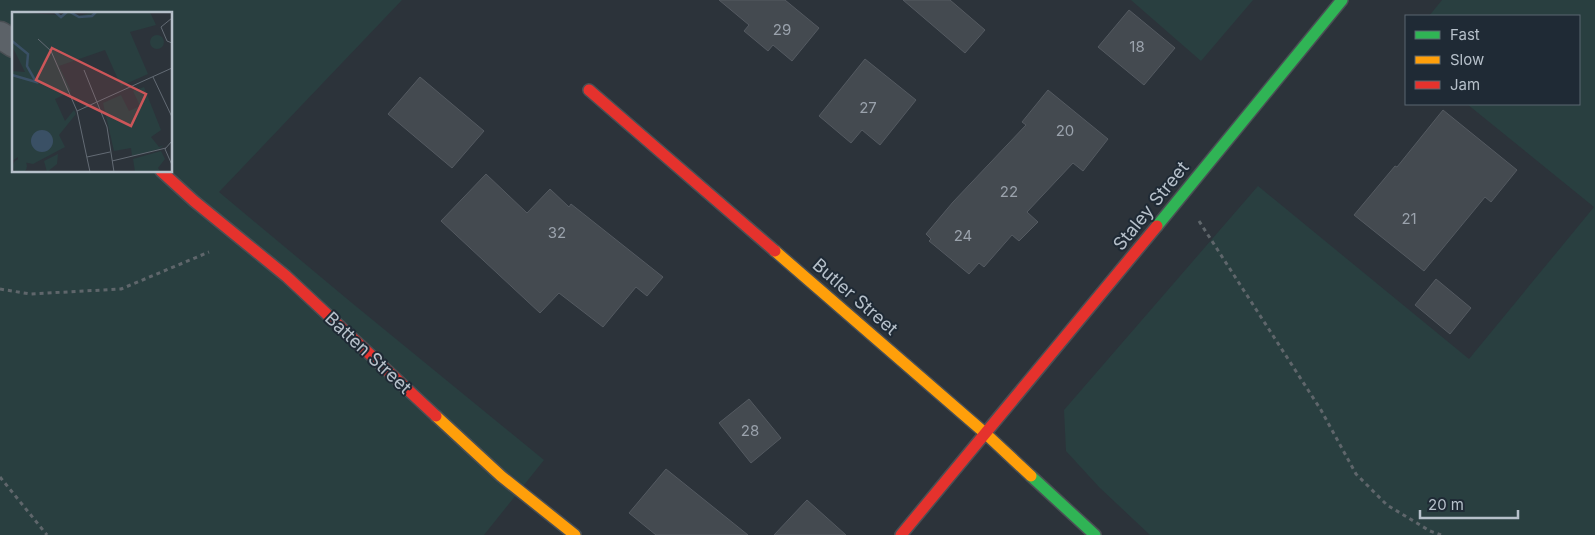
<svg xmlns="http://www.w3.org/2000/svg" width="1595" height="535" viewBox="0 0 1595 535" font-family="Inter,sans-serif">
  <style>
    .green { fill: #293f40; fill-rule: evenodd }
    .building { fill: #444a50; stroke: #545a61 }
    .lines { fill: none; stroke-linecap: round; stroke-linejoin: round }
    .street-casing { stroke: #4a4f54; stroke-width: 29 }
    .fast-casing { stroke: #4a4f54; stroke-width: 14 }
    .slow-casing { stroke: #4a4f54; stroke-width: 14 }
    .jam-casing { stroke: #4a4f54; stroke-width: 14 }
    .path { stroke: #5f666b; stroke-width: 3; stroke-dasharray: 4 4; stroke-linecap: butt }
    .street { stroke: #5c6268; stroke-width: 26 }
    .fast { stroke: #30b455; stroke-width: 11 }
    .slow { stroke: #ff9f0a; stroke-width: 11 }
    .jam { stroke: #e5322d; stroke-width: 11 }
    .labels { text-anchor: middle; stroke-width: 4; stroke-linejoin: round; paint-order: stroke }
    .number-label { font-size: 15px; fill: #9aa2ac }
    .street-label { font-size: 18px; fill: #b6c0ca; stroke: #1f2a35 }
    .inset-river { fill: none; stroke: #3a5065; stroke-width: 2.5 }
    .inset-road { fill: none; stroke: #636b74; stroke-width: 1 }
    .view { fill: #cc5659; fill-opacity: 0.15; stroke: #cc5659; stroke-width: 2.5 }
    .inset-edge { fill: none; stroke: #b6c0ca; stroke-width: 2.5 }
  </style>
  <rect width="100%" height="100%" fill="#2c333a"/>
  <g class="green">
    <path d="M 0,0 L 402,0 L 219,192 L 352,303 L 544,460 L 484,535 L 0,535 ZM 14,14 L 171,14 L 171,171 L 14,171 Z"/>
    <path d="M 1131,0 L 1253,0 L 1201,61 Z"/>
    <path d="M 1442,0 L 1595,0 L 1595,535 L 1150,535 L 1099,487 L 1066,451 L 1064,410 L 1258,186 L 1469,359 L 1594,207 L 1467,104 L 1579,104 L 1579,16 L 1429,16 Z"/>
  </g>
  <g class="building">
    <path d="M 719,0 L 785,0 L 819,28 L 792,61 L 773,45 L 768,51 L 744,31 L 749,25 Z"/>
    <path d="M 903,0 L 950,0 L 985,30 L 965,53 Z"/>
    <path d="M 1129,10 L 1175,48 L 1144,85 L 1098,47 Z"/>
    <path d="M 865,59 L 916,100 L 880,145 L 862,130 L 851,143 L 819,116 Z"/>
    <path d="M 420,77 L 484,131 L 452,168 L 388,114 Z"/>
    <path d="M 1048,90 L 1108,139 L 1083,171 L 1073,163 L 1027,212 L 1038,222 L 1019,241 L 1012,235 L 984,267 L 979,263 L 969,274 L 929,241 L 931,239 L 926,234 L 953,202 L 1026,125 L 1022,122 Z"/>
    <path d="M 1443,110 L 1517,170 L 1491,202 L 1485,197 L 1424,271 L 1354,215 L 1395,166 L 1397,167 Z"/>
    <path d="M 486,174 L 527,213 L 550,189 L 569,207 L 571,204 L 663,277 L 647,296 L 636,287 L 603,327 L 559,293 L 540,313 L 441,221 Z"/>
    <path d="M 1436,279 L 1471,308 L 1450,334 L 1415,305 Z"/>
    <path d="M 749,399 L 781,438 L 751,463 L 719,423 Z"/>
    <path d="M 666,469 L 748,535 L 656,535 L 629,513 Z"/>
    <path d="M 807,500 L 846,535 L 774,535 Z"/>
  </g>
  <g class="lines">
    <g class="street-casing">
      <path id="street" d="M 0,35 L 14,44"/>
    </g>
    <g class="fast-casing">
      <g id="fast">
        <path d="M 1157,226 L 1342,0"/>
        <path d="M 1031,476 L 1095,535"/>
      </g>
    </g>
    <g class="slow-casing">
      <g id="slow">
        <path d="M 775,251 L 986,434 L 1031,476"/>
        <path d="M 436,416 L 501,476 L 575,535"/>
      </g>
    </g>
    <g class="jam-casing">
      <g id="jam">
        <path d="M 589,90 L 775,251"/>
        <path d="M 161,171 L 194,201 L 286,276 L 436,416"/>
        <path d="M 901,535 L 1157,226"/>
      </g>
    </g>
    <g class="path">
      <path d="M 1199,221 L 1321,410 L 1356,474 L 1387,505 L 1430,531 L 1441,535"/>
      <path d="M 0,289 L 30,294 L 121,289 L 209,252"/>
      <path d="M 0,477 L 47,535"/>
    </g>
    <use href="#street" class="street"/>
    <use href="#fast" class="fast"/>
    <use href="#slow" class="slow"/>
    <use href="#jam" class="jam"/>
  </g>
  <g class="labels">
    <g class="number-label">
      <text x="782" y="35">29</text>
      <text x="1137" y="52">18</text>
      <text x="868" y="113">27</text>
      <text x="1065" y="136">20</text>
      <text x="1009" y="197">22</text>
      <text x="1409" y="224">21</text>
      <text x="557" y="238">32</text>
      <text x="963" y="241">24</text>
      <text x="750" y="436">28</text>
    </g>
    <g class="street-label">
      <text transform="translate(1151 206) rotate(-51)" y="6">Staley Street</text>
      <text transform="translate(855 297) rotate(41)" y="6">Butler Street</text>
      <text transform="translate(368 353) rotate(43)" y="6">Batten Street</text>
    </g>
  </g>
  <g transform="translate(12 12)">
    <rect width="160" height="160" fill="#2c333a"/>
    <path d="M 0,0 L 48,3 L 59,0 L 66,4 L 83,0 L 138,0 L 144,13 L 118,20 L 136,62 L 109,74 L 93,38 L 47,54 L 59,79 L 43,87 L 53,109 L 62,98 L 64,102 L 47,123 L 53,135 L 21,152 L 6,149 L 6,145 L 0,149 L 0,59 L 13,60 L 0,34 ZM138 30a7 7 0 1 1 14 0a7 7 0 1 1-14 0ZM 132,75 L 149,118 L 139,125 L 147,135 L 152,133 L 147,137 L 120,144 L 119,136 L 102,139 L 91,91 L 109,83 L 117,99 L 128,94 L 121,79 ZM 149,139 L 153,147 L 146,156 L 149,160 L 123,160 L 121,147 ZM 46,142 L 45,152 L 35,160 L 32,149 ZM1 154a7 7 0 1 1 14 0a7 7 0 1 1-14 0Z" fill="#293f40"/>
    <path d="M19 129a11 11 0 1 1 22 0a11 11 0 1 1-22 0Z" fill="#3a5065"/>
    <path class="inset-river" d="M 43,0 L 49,5 L 55,0M 58,0 L 67,5 L 80,4 L 84,0M 0,29 L 16,42 L 15,54 L 24,70 L 0,63"/>
    <path class="inset-road" d="M 160,6 L 149,15 L 155,29 L 160,31M 26,27 L 39,39 L 65,99 L 78,160M 72,58 L 95,115 L 102,160M 141,65 L 160,105M 65,99 L 160,56M 160,129 L 153,137 L 160,153M 75,145 L 98,140M 100,149 L 154,136"/>
    <path class="view" d="M 40,36 L 134,82 L 119,114 L 24,68 Z"/>
    <rect width="160" height="160" class="inset-edge"/>
  </g>
  <rect x="1405" y="15" width="175" height="90" fill="#1f2a35" stroke="#5b6671"/>
  <rect x="1415" y="31" width="25" height="8" fill="#30b455" stroke="#5b6671"/>
  <text x="1450" y="40" font-size="15" fill="#b6c0ca">Fast</text>
  <rect x="1415" y="56" width="25" height="8" fill="#ff9f0a" stroke="#5b6671"/>
  <text x="1450" y="65" font-size="15" fill="#b6c0ca">Slow</text>
  <rect x="1415" y="81" width="25" height="8" fill="#e5322d" stroke="#5b6671"/>
  <text x="1450" y="90" font-size="15" fill="#b6c0ca">Jam</text>
  <path d="M1420 510v8h98v-8" fill="none" stroke="#b6c0ca" stroke-width="2.5"/>
  <text x="1428" y="510" font-size="15" fill="#b6c0ca" stroke="#1f2a35" stroke-width="4" paint-order="stroke">20 m</text>
</svg>
